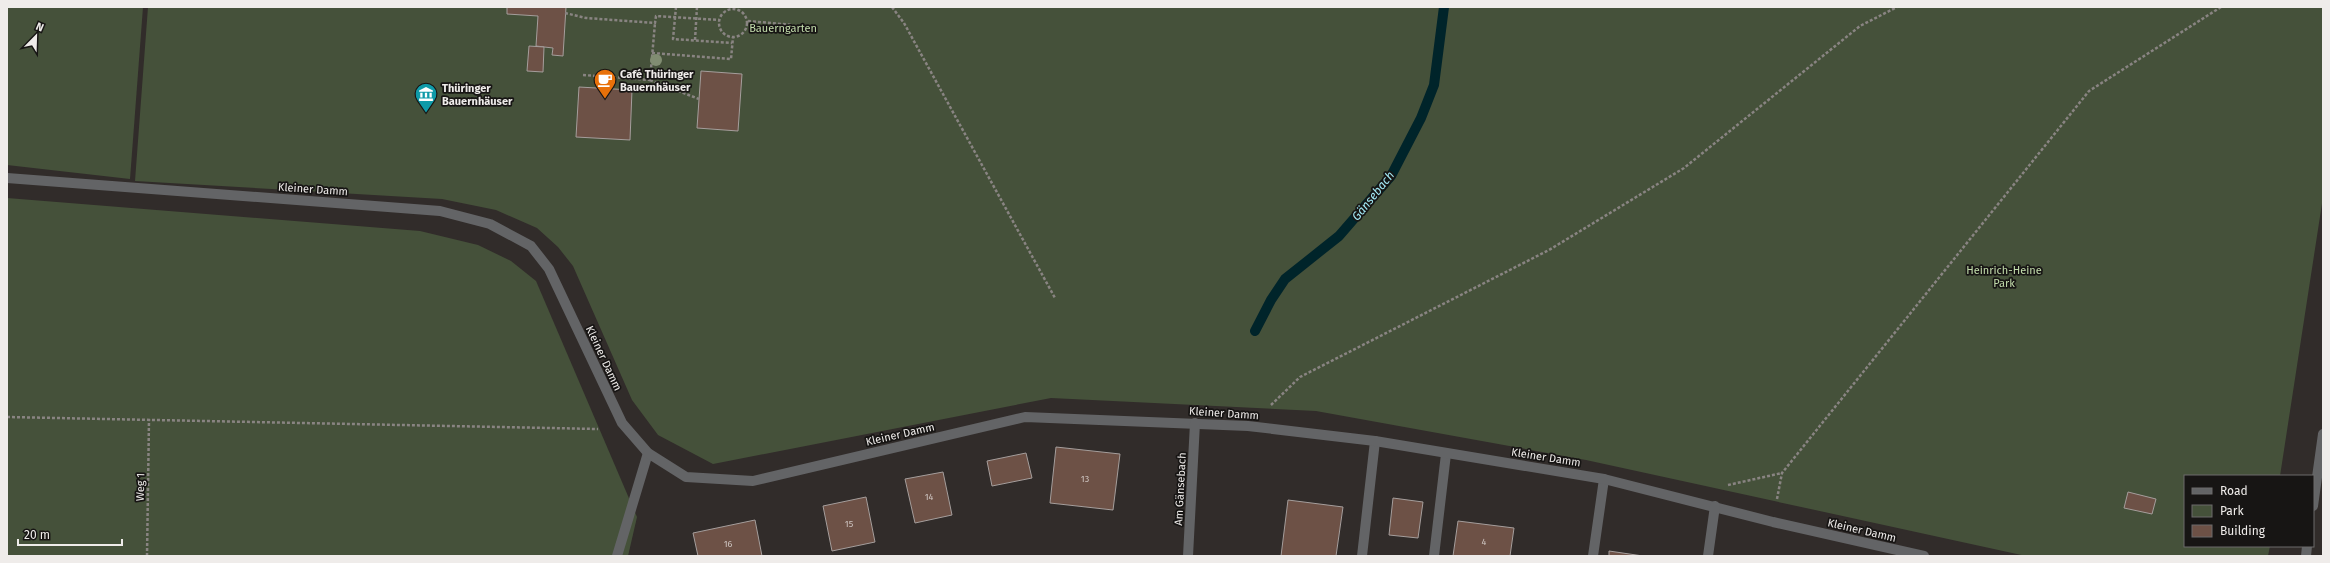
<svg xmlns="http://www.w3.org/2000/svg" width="2330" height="563" viewBox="0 0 2330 563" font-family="'Fira Sans',sans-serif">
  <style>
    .green { fill: #45513a }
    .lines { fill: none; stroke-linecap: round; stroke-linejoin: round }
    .stream { stroke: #00242a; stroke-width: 10 }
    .building { fill: #6d5146; stroke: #a59e9c }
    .path { stroke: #898482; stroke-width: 2.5; stroke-dasharray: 3 2; stroke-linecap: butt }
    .service { stroke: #636466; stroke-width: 10 }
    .minor { stroke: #636466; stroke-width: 10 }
    .tree { fill: #818d72 }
    .labels { text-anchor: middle; stroke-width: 3.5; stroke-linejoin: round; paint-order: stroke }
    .number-label { font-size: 9px; fill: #cec5c1 }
    .park-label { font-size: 11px; fill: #c3ddac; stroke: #171514 }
    .poi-label { font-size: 11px; font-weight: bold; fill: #efecea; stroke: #171514; text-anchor: start }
    .street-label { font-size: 11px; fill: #efecea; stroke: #171514 }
    .water-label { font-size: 12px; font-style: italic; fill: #a3eaf6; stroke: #171514 }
  </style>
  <rect width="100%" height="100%" fill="#312c2a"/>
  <g class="green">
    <path d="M 7,7 L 143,7 L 130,179 L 7,165 Z"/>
    <path d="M 148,7 L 2323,7 L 2323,197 L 2280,476 L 2185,476 L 2185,546 L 2270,546 L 2268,556 L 2026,556 L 1586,460 L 1316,411 L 1051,398 L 713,464 L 658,435 L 632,400 L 573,266 L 558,247 L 537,228 L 496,210 L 442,199 L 135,181 Z"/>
    <path d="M 7,198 L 420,231 L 478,245 L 511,261 L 536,281 L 637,517 L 628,556 L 7,556 Z"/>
  </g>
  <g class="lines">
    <path class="stream" d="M 1255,331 L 1271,300 L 1285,279 L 1339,236 L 1391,176 L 1421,118 L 1434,85 L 1444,7"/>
  </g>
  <g class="building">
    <path d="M 507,7 L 566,7 L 563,56 L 552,55 L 553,48 L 536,46 L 538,16 L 507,14 Z"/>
    <path d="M 529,46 L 544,47 L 543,72 L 527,71 Z"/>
    <path d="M 701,71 L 742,74 L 738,131 L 697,128 Z"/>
    <path d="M 579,87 L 632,90 L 630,140 L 576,137 Z"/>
    <path d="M 1056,447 L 1120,454 L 1113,510 L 1050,503 Z"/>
    <path d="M 1026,453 L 1032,478 L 992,486 L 987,461 Z"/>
    <path d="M 943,472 L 952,515 L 915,523 L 905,479 Z"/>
    <path d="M 2128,492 L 2156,499 L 2152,514 L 2124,508 Z"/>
    <path d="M 866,497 L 875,542 L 832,551 L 823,506 Z"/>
    <path d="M 1393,498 L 1423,502 L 1418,538 L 1389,535 Z"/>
    <path d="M 1288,500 L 1343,507 L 1336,556 L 1281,556 Z"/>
    <path d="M 755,520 L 762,556 L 698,556 L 693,533 Z"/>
    <path d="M 1458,521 L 1514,528 L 1510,556 L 1453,556 Z"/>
    <path d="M 1609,551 L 1643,556 L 1609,556 Z"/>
  </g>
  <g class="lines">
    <g class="path">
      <path d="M 676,7 L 673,39 L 732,43"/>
      <path d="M 892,7 L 904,23 L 1055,298"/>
      <circle cx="733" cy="23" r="14"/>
      <path d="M 565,13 L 586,18 L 655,23 L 656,16 L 719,20"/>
      <path d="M 748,21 L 793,25"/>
      <path d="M 695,40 L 697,7"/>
      <path d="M 652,53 L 731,59 L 733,37"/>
      <path d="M 583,75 L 650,80 L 655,23"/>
      <path d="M 650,80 L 699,99"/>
      <path d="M 604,89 L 605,77"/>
      <path d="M 1271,405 L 1300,377 L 1549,250 L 1684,168 L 1860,26 L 1897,7"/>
      <path d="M 7,417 L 598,429"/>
      <path d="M 1728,485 L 1782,473"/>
      <path d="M 1777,499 L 1782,473 L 2089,91 L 2221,7"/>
      <path d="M 147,556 L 149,419"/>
    </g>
    <g class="service">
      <path d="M 2313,506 L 2323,434"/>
      <path d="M 617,556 L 648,453"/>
      <path d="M 1362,556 L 1375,441"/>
      <path d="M 1434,556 L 1446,454"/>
      <path d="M 1593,556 L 1604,479"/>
      <path d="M 2306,556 L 2307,546"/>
    </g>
    <g class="minor">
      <path d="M 7,178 L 440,211 L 490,224 L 531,246 L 549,269 L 622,423 L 648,453 L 686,477 L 753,481 L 1025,417 L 1248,426 L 1375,441 L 1604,479 L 1773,522 L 1924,556"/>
      <path d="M 1188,556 L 1195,423"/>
      <path d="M 1708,556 L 1715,506"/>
    </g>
  </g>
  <circle class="tree" cx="656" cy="60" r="6"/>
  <defs>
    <g id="cafe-pin" transform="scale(1.15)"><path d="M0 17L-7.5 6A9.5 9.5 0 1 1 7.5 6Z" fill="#e8710a" stroke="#171514"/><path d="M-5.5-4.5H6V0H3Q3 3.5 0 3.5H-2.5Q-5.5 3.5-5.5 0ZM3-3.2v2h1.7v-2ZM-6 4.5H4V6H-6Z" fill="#fff"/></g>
    <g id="museum-pin" transform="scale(1.15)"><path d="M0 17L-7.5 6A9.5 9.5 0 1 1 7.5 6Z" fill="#0f9aa8" stroke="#171514"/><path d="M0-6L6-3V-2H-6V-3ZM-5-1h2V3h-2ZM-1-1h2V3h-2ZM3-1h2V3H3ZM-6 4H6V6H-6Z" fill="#fff"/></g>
  </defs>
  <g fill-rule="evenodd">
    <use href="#cafe-pin" x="605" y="80"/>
    <use href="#museum-pin" x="426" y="94"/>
  </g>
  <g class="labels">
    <g class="number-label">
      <text x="1085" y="482">13</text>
      <text x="929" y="500">14</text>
      <text x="849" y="527">15</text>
      <text x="1484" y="545">4</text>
      <text x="728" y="547">16</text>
    </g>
    <g class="park-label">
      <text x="783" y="32">Bauerngarten</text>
      <text x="2004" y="274">Heinrich-Heine<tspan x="2004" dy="13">Park</tspan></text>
    </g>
    <g class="poi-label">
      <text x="620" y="78">Café Thüringer<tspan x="620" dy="13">Bauernhäuser</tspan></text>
      <text x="442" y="92">Thüringer<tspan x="442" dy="13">Bauernhäuser</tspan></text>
    </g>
    <g class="street-label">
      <text transform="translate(313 189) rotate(4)" y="4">Kleiner Damm</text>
      <text transform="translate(604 358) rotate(65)" y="4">Kleiner Damm</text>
      <text transform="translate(1224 413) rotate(4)" y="4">Kleiner Damm</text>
      <text transform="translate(900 434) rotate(-13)" y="4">Kleiner Damm</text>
      <text transform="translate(1546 457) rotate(9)" y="4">Kleiner Damm</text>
      <text transform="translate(140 487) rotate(-89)" y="4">Weg 1</text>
      <text transform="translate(1180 489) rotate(-87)" y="4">Am Gänsebach</text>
      <text transform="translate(1862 530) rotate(13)" y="4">Kleiner Damm</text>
    </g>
    <g class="water-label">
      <text transform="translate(1373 196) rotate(-51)" y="4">Gänsebach</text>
    </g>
  </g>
  <rect width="2330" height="563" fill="none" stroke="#efecea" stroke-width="16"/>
  <rect x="2184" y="475" width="130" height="72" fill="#171514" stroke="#6d6b6a"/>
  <rect x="2192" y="488" width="20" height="6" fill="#636466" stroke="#6d6b6a"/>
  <text x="2220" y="495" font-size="12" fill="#efecea">Road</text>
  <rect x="2192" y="505" width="20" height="12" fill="#45513a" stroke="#6d6b6a"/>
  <text x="2220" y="515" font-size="12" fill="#efecea">Park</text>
  <rect x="2192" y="525" width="20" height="12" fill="#6d5146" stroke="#6d6b6a"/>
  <text x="2220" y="535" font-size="12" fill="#efecea">Building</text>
  <g transform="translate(36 36) rotate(23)" stroke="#171514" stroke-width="3" paint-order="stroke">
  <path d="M0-3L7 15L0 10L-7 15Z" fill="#efecea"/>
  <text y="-6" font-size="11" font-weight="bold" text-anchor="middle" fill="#efecea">N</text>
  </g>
  <path d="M18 539v6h104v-6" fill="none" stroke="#efecea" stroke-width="2"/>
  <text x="24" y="539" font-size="12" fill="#efecea" stroke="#171514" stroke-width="3" paint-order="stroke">20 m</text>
</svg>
